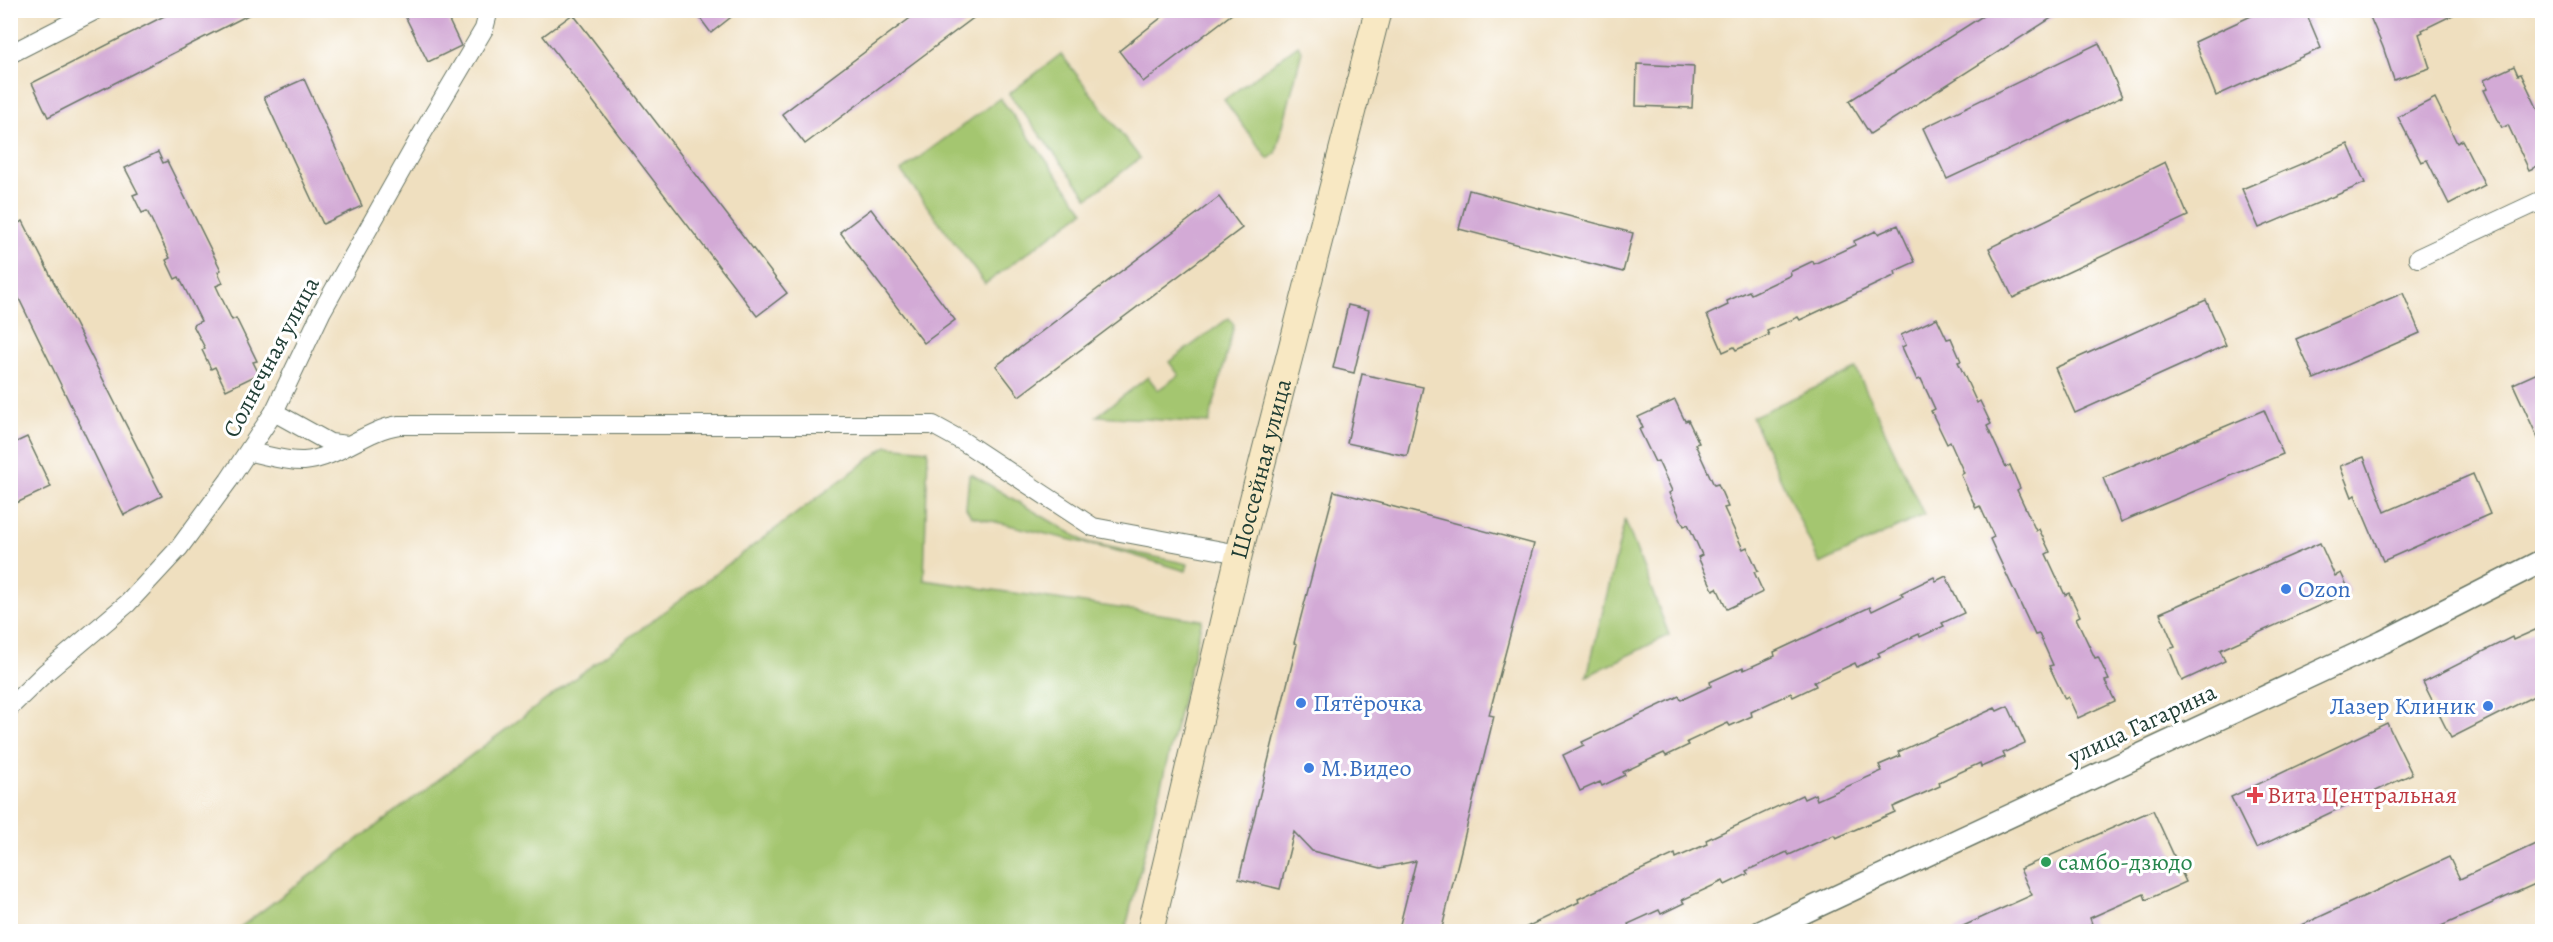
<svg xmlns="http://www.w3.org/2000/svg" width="2553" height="942" viewBox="0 0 2553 942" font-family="Alegreya,serif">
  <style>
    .green { fill: #a4c66f; stroke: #628252; stroke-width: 1.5 }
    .building { fill: #d3aad6 }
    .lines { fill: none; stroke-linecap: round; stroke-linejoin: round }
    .minor-casing { stroke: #687665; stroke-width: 20 }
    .tertiary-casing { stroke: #687665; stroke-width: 25 }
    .secondary-casing { stroke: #687665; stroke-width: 28 }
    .minor { stroke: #fff; stroke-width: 18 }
    .tertiary { stroke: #fff; stroke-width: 22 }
    .secondary { stroke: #f8e8c3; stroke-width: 26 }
    .shop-dot { fill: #3f7fe0; stroke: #fff; stroke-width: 2 }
    .health-dot { fill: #e0444e; stroke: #fff; stroke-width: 2 }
    .leisure-dot { fill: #2e9e5b; stroke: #fff; stroke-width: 2 }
    .labels { text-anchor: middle; stroke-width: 6; stroke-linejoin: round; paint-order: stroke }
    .street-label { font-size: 24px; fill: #1f3d34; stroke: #fff }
    .shop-label { font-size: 24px; fill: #366cbe; stroke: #fff; text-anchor: start }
    .health-label { font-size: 24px; fill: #be3a42; stroke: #fff; text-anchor: start }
    .leisure-label { font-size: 24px; fill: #27864d; stroke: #fff; text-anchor: start }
  </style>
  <rect width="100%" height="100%" fill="#fff"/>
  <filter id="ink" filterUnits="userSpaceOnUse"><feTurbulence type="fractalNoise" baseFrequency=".0167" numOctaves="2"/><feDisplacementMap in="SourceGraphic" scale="12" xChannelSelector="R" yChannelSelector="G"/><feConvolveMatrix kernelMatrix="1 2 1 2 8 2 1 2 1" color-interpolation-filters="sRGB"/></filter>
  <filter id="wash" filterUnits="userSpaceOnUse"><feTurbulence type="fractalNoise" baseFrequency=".008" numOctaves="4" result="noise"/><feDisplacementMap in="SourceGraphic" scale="24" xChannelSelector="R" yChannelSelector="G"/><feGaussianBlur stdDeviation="1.35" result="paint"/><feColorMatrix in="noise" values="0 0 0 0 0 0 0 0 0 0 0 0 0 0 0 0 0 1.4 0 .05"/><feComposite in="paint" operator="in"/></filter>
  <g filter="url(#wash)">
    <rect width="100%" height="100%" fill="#efdfbf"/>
    <g class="green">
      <path d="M 1298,45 L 1302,51 L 1276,153 L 1268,159 L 1224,100 Z"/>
      <path d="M 1061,54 L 1140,158 L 1088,198 L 1009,94 Z"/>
      <path d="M 1000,98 L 1084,211 L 985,284 L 901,171 Z"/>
      <path d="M 1229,318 L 1234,325 L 1209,423 L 1097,416 L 1148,377 L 1158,390 L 1179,375 L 1169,362 Z"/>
      <path d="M 1856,369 L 1924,515 L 1820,564 L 1752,417 Z"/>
      <path d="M 887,446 L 928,450 L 924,580 L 1202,620 L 1125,931 L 235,931 Z"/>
      <path d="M 971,474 L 1086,542 L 1188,564 L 1186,571 L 1126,553 L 971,516 L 966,508 L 969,475 Z"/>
      <path d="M 1625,520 L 1669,635 L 1587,676 Z"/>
    </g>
    <g id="blocks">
      <g class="building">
        <path d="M 176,10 L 258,10 L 48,117 L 32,83 Z"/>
        <path d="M 402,10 L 444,10 L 461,46 L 428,62 Z"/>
        <path d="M 694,10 L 740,10 L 711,33 Z"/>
        <path d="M 921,10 L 984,10 L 805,144 L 782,114 Z"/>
        <path d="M 1171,10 L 1237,10 L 1143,82 L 1119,51 Z"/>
        <path d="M 1992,10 L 2064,10 L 1870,134 L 1849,101 Z"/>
        <path d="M 2264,10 L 2305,10 L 2321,48 L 2216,96 L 2195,42 Z"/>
        <path d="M 2367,10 L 2463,10 L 2422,30 L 2423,32 L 2419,34 L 2430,68 L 2394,80 L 2383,47 Z"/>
        <path d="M 573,14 L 787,293 L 757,316 L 543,36 Z"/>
        <path d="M 2099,43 L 2122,97 L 1947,179 L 1923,128 Z"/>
        <path d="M 1637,64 L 1694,67 L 1692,108 L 1636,106 Z"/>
        <path d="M 2514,66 L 2518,75 L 2521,74 L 2542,118 L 2542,164 L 2529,170 L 2508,125 L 2502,128 L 2484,90 L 2488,89 L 2484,80 Z"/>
        <path d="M 304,79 L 362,206 L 323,224 L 264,97 Z"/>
        <path d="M 2435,98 L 2457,143 L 2462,140 L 2485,185 L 2449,204 L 2427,160 L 2421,162 L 2398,117 Z"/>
        <path d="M 2348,144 L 2365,183 L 2259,228 L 2242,189 Z"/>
        <path d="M 158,152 L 163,163 L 167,161 L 221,270 L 218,272 L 223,283 L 216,286 L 232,320 L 236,318 L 257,361 L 253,362 L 259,374 L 226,390 L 215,367 L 211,369 L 202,350 L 205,348 L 193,325 L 201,321 L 179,277 L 175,279 L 166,260 L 170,258 L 147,211 L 142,213 L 133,195 L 138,193 L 125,168 Z"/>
        <path d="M 2165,162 L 2188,216 L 2013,298 L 1989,248 Z"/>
        <path d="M 1469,190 L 1633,233 L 1623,272 L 1459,229 Z"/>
        <path d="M 1219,197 L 1242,228 L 1019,396 L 996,366 Z"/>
        <path d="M 871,209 L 955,320 L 924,343 L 840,232 Z"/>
        <path d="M 23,221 L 162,496 L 124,515 L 10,280 L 10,227 Z"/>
        <path d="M 1898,225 L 1915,262 L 1895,271 L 1896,275 L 1800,320 L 1798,317 L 1767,331 L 1769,335 L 1736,350 L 1734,347 L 1723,352 L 1707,315 L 1728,305 L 1727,301 L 1749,291 L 1751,294 L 1791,275 L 1790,272 L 1813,261 L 1814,264 L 1855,245 L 1854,241 L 1876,231 L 1878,234 Z"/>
        <path d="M 2403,293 L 2420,333 L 2314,379 L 2296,339 Z"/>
        <path d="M 2206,300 L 2226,345 L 2075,413 L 2055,368 Z"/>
        <path d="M 1348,305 L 1369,310 L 1354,373 L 1333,368 Z"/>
        <path d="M 1937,318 L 1947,339 L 1951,338 L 1961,361 L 1958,362 L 1977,403 L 1980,401 L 1991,424 L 1987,426 L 2006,467 L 2010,465 L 2020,488 L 2017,490 L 2036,531 L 2039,529 L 2050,552 L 2046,554 L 2065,595 L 2069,593 L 2080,616 L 2076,618 L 2095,658 L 2098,657 L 2109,680 L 2105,681 L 2115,701 L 2078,718 L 2068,697 L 2065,699 L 2049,666 L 2053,665 L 2039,634 L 2035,635 L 1990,539 L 1994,537 L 1980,506 L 1976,508 L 1961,475 L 1964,473 L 1950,442 L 1947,444 L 1931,411 L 1935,409 L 1921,379 L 1917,380 L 1902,347 L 1906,345 L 1901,335 Z"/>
        <path d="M 2542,371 L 2542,447 L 2513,384 Z"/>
        <path d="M 1362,374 L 1423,387 L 1407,456 L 1347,443 Z"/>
        <path d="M 1675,400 L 1685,421 L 1688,420 L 1699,443 L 1695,444 L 1714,485 L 1718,484 L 1728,507 L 1724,508 L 1743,549 L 1747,547 L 1758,571 L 1754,572 L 1763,592 L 1727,609 L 1717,588 L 1713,590 L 1698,557 L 1702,555 L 1688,524 L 1684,526 L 1669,493 L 1672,491 L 1658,461 L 1655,462 L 1639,429 L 1643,428 L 1638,417 Z"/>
        <path d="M 2264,410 L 2283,454 L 2121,522 L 2103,478 Z"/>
        <path d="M 27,437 L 51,487 L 10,506 L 10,445 Z"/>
        <path d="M 2364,457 L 2385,512 L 2473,474 L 2490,514 L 2383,561 L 2355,495 L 2352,497 L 2340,466 Z"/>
        <path d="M 1334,491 L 1534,544 L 1489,715 L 1494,716 L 1441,932 L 1398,932 L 1416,861 L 1381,868 L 1312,851 L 1294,832 L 1280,889 L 1239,879 L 1297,644 L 1294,643 Z"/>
        <path d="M 2320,543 L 2335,576 L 2341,573 L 2350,592 L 2220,650 L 2225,661 L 2182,681 L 2169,649 L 2175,647 L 2160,613 Z"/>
        <path d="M 1946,576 L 1964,613 L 1942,623 L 1944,626 L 1920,637 L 1919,634 L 1878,653 L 1880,656 L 1857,667 L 1855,663 L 1814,682 L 1816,686 L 1793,697 L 1791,693 L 1751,712 L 1752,716 L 1730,726 L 1728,723 L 1687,742 L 1689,745 L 1666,756 L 1664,753 L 1623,772 L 1625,775 L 1602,786 L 1600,782 L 1580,791 L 1563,755 L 1584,745 L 1582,742 L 1679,696 L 1681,700 L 1711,686 L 1710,682 L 1743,667 L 1744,670 L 1775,656 L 1774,652 L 1870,607 L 1872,611 L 1903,596 L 1901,593 L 1934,577 L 1936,581 Z"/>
        <path d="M 2542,627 L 2542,692 L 2451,738 L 2423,682 L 2512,637 L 2513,640 Z"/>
        <path d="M 2008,706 L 2025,743 L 2003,753 L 2005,757 L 1981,767 L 1980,763 L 1939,782 L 1940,786 L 1893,807 L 1895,812 L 1836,838 L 1834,835 L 1789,855 L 1787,852 L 1746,871 L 1748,874 L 1725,885 L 1723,881 L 1682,900 L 1684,903 L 1661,914 L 1659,910 L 1628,924 L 1632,932 L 1516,932 L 1579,902 L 1578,899 L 1675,854 L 1676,858 L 1707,844 L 1706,840 L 1802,795 L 1804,799 L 1815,794 L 1817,800 L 1882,771 L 1879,765 L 1900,756 L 1898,752 L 1995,708 L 1997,711 Z"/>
        <path d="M 2387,723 L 2412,774 L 2256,848 L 2231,797 Z"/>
        <path d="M 2153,810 L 2186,882 L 2146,900 L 2144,894 L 2090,918 L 2092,924 L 2075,932 L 1950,932 L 2032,895 L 2020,869 Z"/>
        <path d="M 2542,841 L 2542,881 L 2428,932 L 2287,932 L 2449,857 L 2460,879 Z"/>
      </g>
    </g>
  </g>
  <g filter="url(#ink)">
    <use href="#blocks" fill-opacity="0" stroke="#687665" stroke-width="1.5"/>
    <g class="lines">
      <g class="minor-casing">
        <g id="minor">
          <path d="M 10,54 L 96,10"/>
          <path d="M 2418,258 L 2542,200"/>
          <path d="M 274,412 L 330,443 L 348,445"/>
          <path d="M 249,452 C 266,455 287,462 304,461 C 338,458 365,430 399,425 L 933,425 L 964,442 L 1093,527 L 1239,554"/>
          <path d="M 10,707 L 45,673 L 128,603 L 179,548 L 229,480 L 274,412 L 322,311 L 419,139 L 484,29 L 489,10"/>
        </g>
      </g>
      <g class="tertiary-casing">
        <path id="tertiary" d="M 1761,932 L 2383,642 L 2542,561"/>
      </g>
      <g class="secondary-casing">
        <g id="secondary">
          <path id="s1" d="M 1150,932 L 1239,554 L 1378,10"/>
        </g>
      </g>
      <use href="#minor" class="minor"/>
      <use href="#tertiary" class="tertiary"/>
      <use href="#secondary" class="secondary"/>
    </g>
  </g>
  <g class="shop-dot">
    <circle cx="2286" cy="589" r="6"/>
    <circle cx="1301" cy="703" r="6"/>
    <circle cx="2488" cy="706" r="6"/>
    <circle cx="1309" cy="768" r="6"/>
  </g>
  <path class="health-dot" d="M2252 786h6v6h6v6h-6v6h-6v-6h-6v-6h6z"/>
  <circle class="leisure-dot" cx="2046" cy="862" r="6"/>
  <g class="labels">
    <g class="street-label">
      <text transform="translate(271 357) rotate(-62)" y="8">Солнечная улица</text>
      <text dy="8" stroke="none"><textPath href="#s1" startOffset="476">Шоссейная улица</textPath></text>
      <text transform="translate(2142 724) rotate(-25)" y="8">улица Гагарина</text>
    </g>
    <g class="shop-label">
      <text x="2298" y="597">Ozon</text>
      <text x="1313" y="711">Пятёрочка</text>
      <text x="2476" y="714" text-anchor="end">Лазер Клиник</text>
      <text x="1321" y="776">М.Видео</text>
    </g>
    <g class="health-label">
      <text x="2267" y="803">Вита Центральная</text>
    </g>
    <g class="leisure-label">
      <text x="2058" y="870">самбо-дзюдо</text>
    </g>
  </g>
  <rect width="2553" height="942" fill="none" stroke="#fff" stroke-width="36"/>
</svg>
